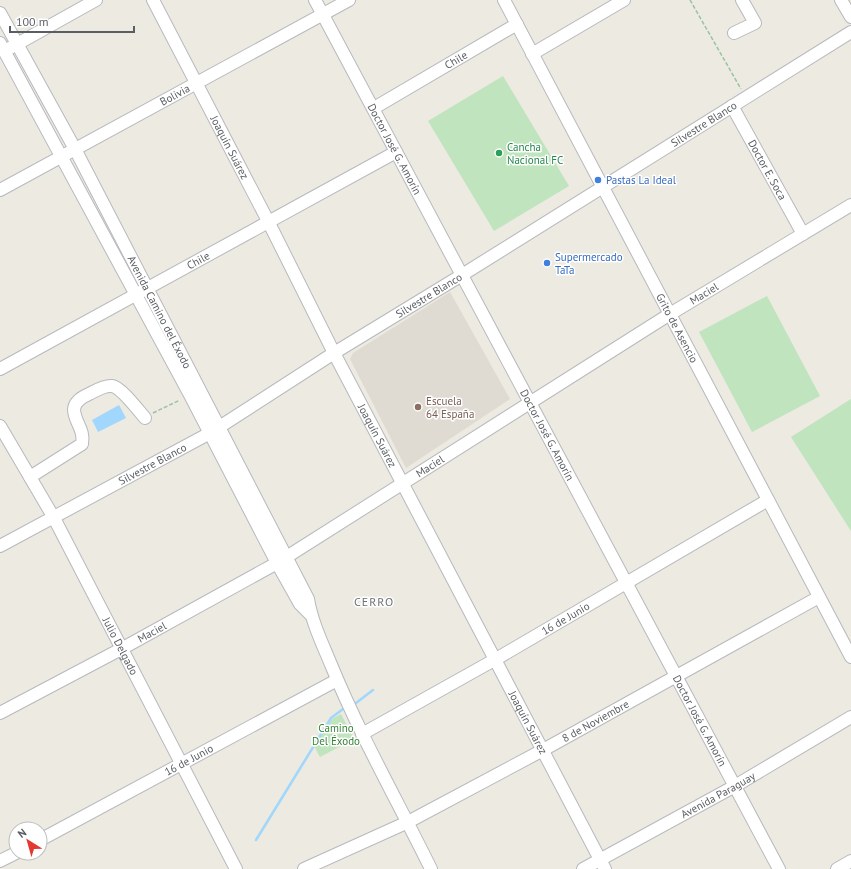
<svg xmlns="http://www.w3.org/2000/svg" width="851" height="869" viewBox="0 0 851 869" font-family="'PT Sans',sans-serif">
  <style>
    .education { fill: #dfdbd2 }
    .green { fill: #bfe4be }
    .water { fill: #a1d7fc }
    .lines { fill: none; stroke-linecap: round; stroke-linejoin: round }
    .stream { stroke: #a1d7fc; stroke-width: 2.5 }
    .minor-casing { stroke: #b7b9be; stroke-width: 14 }
    .path { stroke: #98c4a2; stroke-width: 1.5; stroke-dasharray: 4 2; stroke-linecap: butt }
    .minor { stroke: #fff; stroke-width: 12 }
    .leisure-dot { fill: #2e9e5b; stroke: #fff; stroke-width: 1.5 }
    .shop-dot { fill: #3f7fe0; stroke: #fff; stroke-width: 1.5 }
    .education-dot { fill: #8d6e63; stroke: #fff; stroke-width: 1.5 }
    .labels { text-anchor: middle; stroke-width: 3; stroke-linejoin: round; paint-order: stroke }
    .street-label { font-size: 11px; fill: #5a5e62; stroke: #fff }
    .leisure-label { font-size: 11px; fill: #27864d; stroke: #fff; text-anchor: start }
    .shop-label { font-size: 11px; fill: #366cbe; stroke: #fff; text-anchor: start }
    .education-label { font-size: 11px; fill: #785e54; stroke: #fff; text-anchor: start }
    .park-label { font-size: 11px; fill: #378438; stroke: #fff }
    .neighbourhood-label { font-size: 12px; letter-spacing: 1px; fill: #6b7074; stroke: #fff }
  </style>
  <rect width="100%" height="100%" fill="#eceae1"/>
  <path class="education" d="M 450,292 L 510,399 L 406,468 L 350,359 L 353,353 Z"/>
  <g class="green">
    <path d="M 503,76 L 569,186 L 494,231 L 428,121 Z"/>
    <path d="M 767,296 L 820,396 L 752,432 L 699,332 Z"/>
    <path d="M 851,399 L 851,531 L 791,437 Z"/>
    <path d="M 341,714 L 354,739 L 320,757 L 313,744 L 332,719 Z"/>
  </g>
  <path class="water" d="M 119,405 L 126,418 L 98,432 L 92,420 Z"/>
  <g class="lines">
    <g class="stream">
      <path d="M 356,703 L 373,690"/>
      <path d="M 256,840 L 331,718 L 343,709"/>
    </g>
    <g class="minor-casing">
      <g id="minor">
        <path id="s1" d="M 153,0 L 268,221 L 334,353 L 605,869"/>
        <path id="s2" d="M 315,0 L 779,869"/>
        <path id="s3" d="M 504,0 L 851,657"/>
        <path d="M 841,0 L 851,17"/>
        <path id="s4" d="M 0,13 L 75,149 L 308,599 C 312,623 323,645 332,667 C 361,737 398,802 431,869"/>
        <path d="M 734,33 L 755,23 L 742,0"/>
        <path d="M 0,43 L 190,395 L 277,563 L 300,604 L 311,615"/>
        <path d="M 10,48 L 96,0"/>
        <path d="M 532,54 L 624,0"/>
        <path id="s5" d="M 732,106 L 803,234"/>
        <path id="s6" d="M 374,108 L 517,24"/>
        <path id="s7" d="M 0,190 L 349,0"/>
        <path id="s8" d="M 0,369 L 396,152"/>
        <path id="s9" d="M 0,426 L 54,518 L 236,869"/>
        <path d="M 30,477 L 82,444 C 85,429 74,422 74,409 C 75,401 82,397 89,394 C 95,391 104,385 112,386 C 121,387 138,410 145,418"/>
        <path id="s10" d="M 0,546 L 210,433 L 334,353 L 462,275 L 851,32"/>
        <path id="s11" d="M 0,713 L 123,648 L 277,563 L 670,314 L 851,205"/>
        <path id="s12" d="M 362,734 L 496,659 L 768,500"/>
        <path id="s13" d="M 40,840 L 337,680"/>
        <path d="M 0,861 L 16,853"/>
        <path id="s14" d="M 304,869 L 408,822 L 543,750 L 819,597"/>
        <path id="s15" d="M 583,869 L 735,786 L 851,717"/>
        <path d="M 837,869 L 851,861"/>
      </g>
    </g>
    <g class="path">
      <path d="M 690,0 L 741,89"/>
      <path d="M 153,413 L 180,400"/>
    </g>
    <use href="#minor" class="minor"/>
  </g>
  <circle class="leisure-dot" cx="499" cy="153" r="4"/>
  <g class="shop-dot">
    <circle cx="598" cy="180" r="4"/>
    <circle cx="547" cy="263" r="4"/>
  </g>
  <circle class="education-dot" cx="418" cy="407" r="4"/>
  <g class="labels">
    <g class="street-label">
      <text dy="4" stroke="none"><textPath href="#s6" startOffset="95">Chile</textPath></text>
      <text dy="4" stroke="none"><textPath href="#s7" startOffset="199">Bolivia</textPath></text>
      <text dy="4" stroke="none"><textPath href="#s10" startOffset="821">Silvestre Blanco</textPath></text>
      <text dy="4" stroke="none"><textPath href="#s1" startOffset="166">Joaquín Suárez</textPath></text>
      <text dy="4" stroke="none"><textPath href="#s2" startOffset="169">Doctor José G. Amorín</textPath></text>
      <text dy="4" stroke="none"><textPath href="#s5" startOffset="73">Doctor E. Soca</textPath></text>
      <text dy="4" stroke="none"><textPath href="#s8" startOffset="226">Chile</textPath></text>
      <text dy="4" stroke="none"><textPath href="#s11" startOffset="820">Maciel</textPath></text>
      <text dy="4" stroke="none"><textPath href="#s10" startOffset="497">Silvestre Blanco</textPath></text>
      <text dy="4" stroke="none"><textPath href="#s4" startOffset="339">Avenida Camino del Éxodo</textPath></text>
      <text dy="4" stroke="none"><textPath href="#s3" startOffset="371">Grito de Asencio</textPath></text>
      <text dy="4" stroke="none"><textPath href="#s2" startOffset="493">Doctor José G. Amorín</textPath></text>
      <text dy="4" stroke="none"><textPath href="#s1" startOffset="490">Joaquín Suárez</textPath></text>
      <text dy="4" stroke="none"><textPath href="#s10" startOffset="173">Silvestre Blanco</textPath></text>
      <text dy="4" stroke="none"><textPath href="#s11" startOffset="496">Maciel</textPath></text>
      <text dy="4" stroke="none"><textPath href="#s12" startOffset="234">16 de Junio</textPath></text>
      <text dy="4" stroke="none"><textPath href="#s11" startOffset="172">Maciel</textPath></text>
      <text dy="4" stroke="none"><textPath href="#s9" startOffset="251">Julio Delgado</textPath></text>
      <text dy="4" stroke="none"><textPath href="#s2" startOffset="817">Doctor José G. Amorín</textPath></text>
      <text dy="4" stroke="none"><textPath href="#s14" startOffset="327">8 de Noviembre</textPath></text>
      <text dy="4" stroke="none"><textPath href="#s1" startOffset="814">Joaquín Suárez</textPath></text>
      <text dy="4" stroke="none"><textPath href="#s13" startOffset="169">16 de Junio</textPath></text>
      <text dy="4" stroke="none"><textPath href="#s15" startOffset="154">Avenida Paraguay</textPath></text>
    </g>
    <g class="leisure-label">
      <text x="507" y="151">Cancha<tspan x="507" dy="13">Nacional FC</tspan></text>
    </g>
    <g class="shop-label">
      <text x="606" y="184">Pastas La Ideal</text>
      <text x="555" y="261">Supermercado<tspan x="555" dy="13">TaTa</tspan></text>
    </g>
    <g class="education-label">
      <text x="426" y="405">Escuela<tspan x="426" dy="13">64 España</tspan></text>
    </g>
    <g class="park-label">
      <text x="336" y="732">Camino<tspan x="336" dy="13">Del Éxodo</tspan></text>
    </g>
    <g class="neighbourhood-label">
      <text x="374" y="606">CERRO</text>
    </g>
  </g>
  <g transform="translate(28 841) rotate(323)"><circle r="19" fill="#ffffff" stroke="#bdbfc0"/>
  <path d="M0-3L7 15L0 10L-7 15Z" fill="#e43930"/>
  <text y="-6" font-size="11" font-weight="bold" text-anchor="middle" fill="#5a5e62">N</text>
  </g>
  <path d="M10 26v6h124v-6" fill="none" stroke="#5a5e62" stroke-width="2"/>
  <text x="16" y="26" font-size="12" fill="#5a5e62" stroke="#ffffff" stroke-width="3" paint-order="stroke">100 m</text>
</svg>
